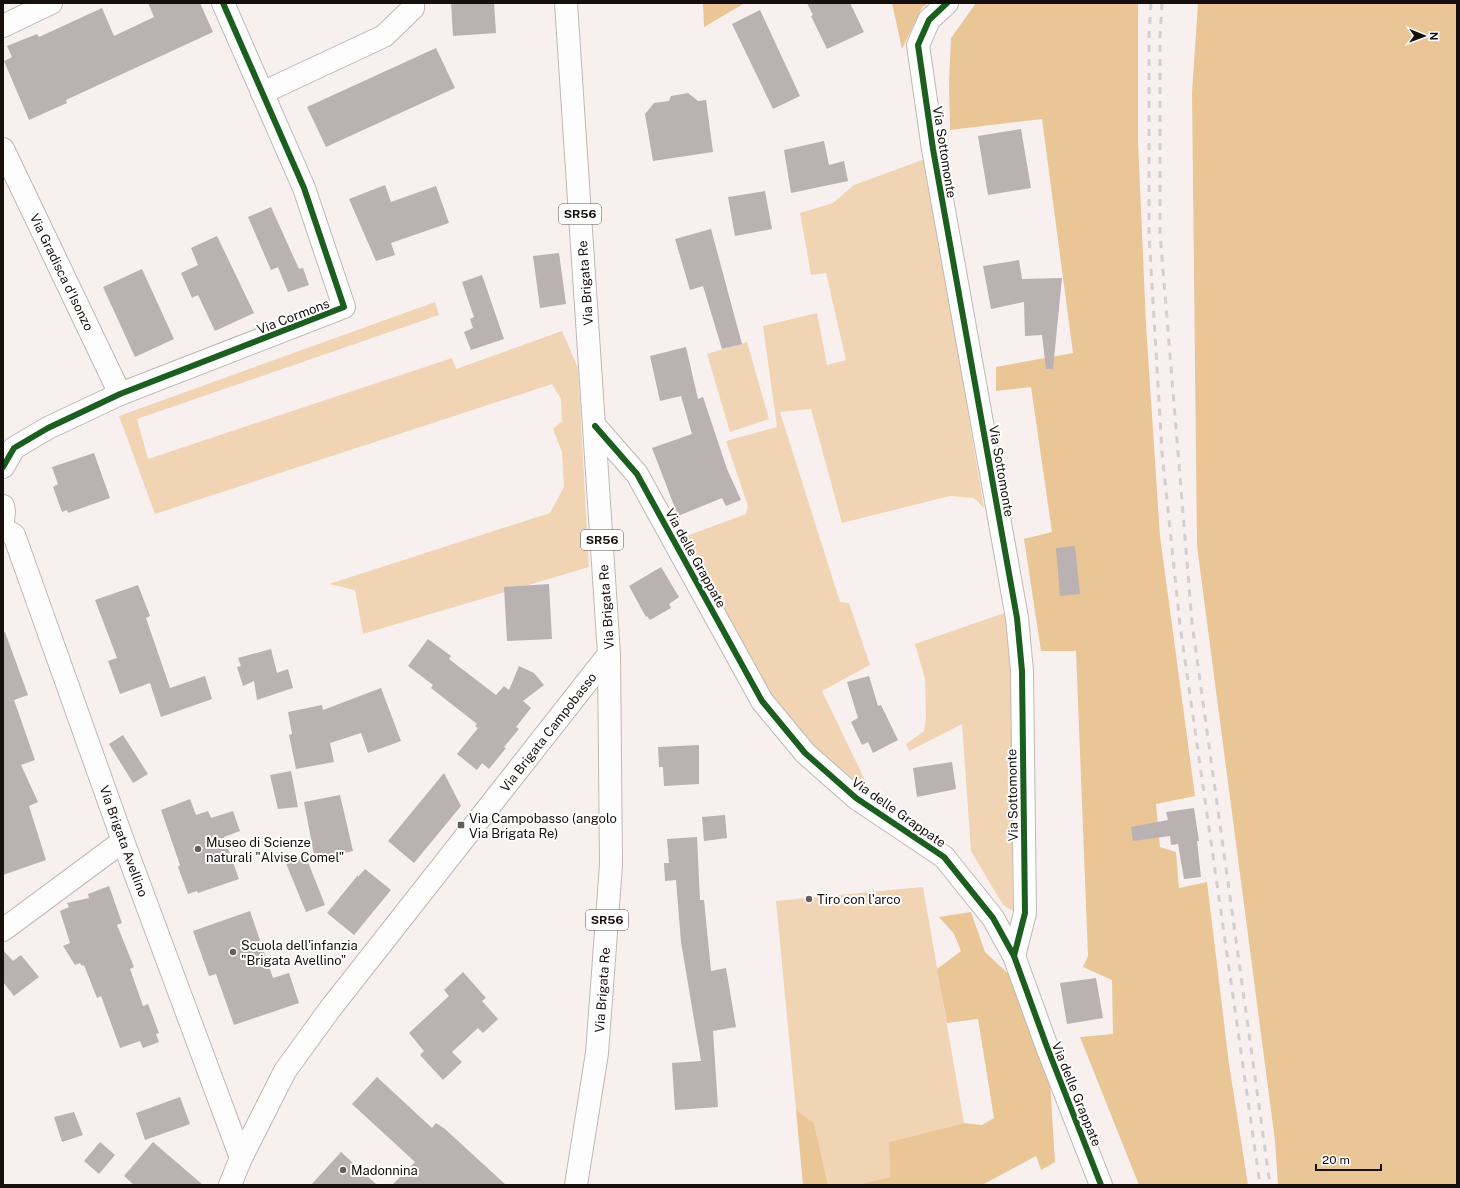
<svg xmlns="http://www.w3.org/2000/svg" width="1460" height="1188" viewBox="0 0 1460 1188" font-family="'Public Sans',sans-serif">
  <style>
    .green { fill: #f0d4b4 }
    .forest { fill: #eac596 }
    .building { fill: #b9b1b2 }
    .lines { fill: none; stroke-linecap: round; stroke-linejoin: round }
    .minor-casing { stroke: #c0b7b6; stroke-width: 24 }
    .major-casing { stroke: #c0b7b6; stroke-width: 24 }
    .minor { stroke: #fefdfd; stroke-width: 22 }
    .major { stroke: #fefdfd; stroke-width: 22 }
    .rail { stroke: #d1cfcf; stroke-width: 3; stroke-dasharray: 7 7; stroke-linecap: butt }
    .cycleway-casing { stroke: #fff; stroke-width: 8 }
    .cycleway { stroke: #1b5e20; stroke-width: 6 }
    .poi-dot { fill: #665e5d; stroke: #fff; stroke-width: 1.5 }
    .labels { text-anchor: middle; stroke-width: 4; stroke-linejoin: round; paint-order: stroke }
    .shield { fill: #fff; stroke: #5d5756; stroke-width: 1 }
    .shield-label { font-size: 12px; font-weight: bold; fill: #170f0e }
    .street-label { font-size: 13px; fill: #170f0e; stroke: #fff }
    .poi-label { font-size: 13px; fill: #170f0e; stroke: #fff; text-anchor: start }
  </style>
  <rect width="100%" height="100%" fill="#f8f0ef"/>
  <g class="green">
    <path d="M 925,159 L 984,508 L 974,498 L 950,496 L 842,523 L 811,409 L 780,412 L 840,602 L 849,603 L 870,665 L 822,691 L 873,797 L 815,748 L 766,687 L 684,537 L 746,514 L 748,506 L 726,441 L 777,427 L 763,326 L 817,313 L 827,365 L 846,360 L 826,273 L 811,275 L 800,213 L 833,203 L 854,185 Z"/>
    <path d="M 435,302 L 439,315 L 137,419 L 148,459 L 452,358 L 456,369 L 562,331 L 578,368 L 589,567 L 363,634 L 355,590 L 329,584 L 550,513 L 564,487 L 562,452 L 553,429 L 562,421 L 561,399 L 552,384 L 155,514 L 119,416 Z"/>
    <path d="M 747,342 L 769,419 L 730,432 L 707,354 Z"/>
    <path d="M 1007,612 L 1011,689 L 1013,911 L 1003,905 L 971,851 L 962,724 L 909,751 L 906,744 L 924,731 L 926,717 L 925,679 L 915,644 Z"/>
    <path d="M 923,887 L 964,1123 L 889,1142 L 890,1177 L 856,1185 L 828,1185 L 814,1123 L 796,1110 L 776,901 Z"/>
  </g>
  <g class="forest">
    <path d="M 703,3 L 745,3 L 704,27 Z"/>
    <path d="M 892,3 L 928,3 L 922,8 L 902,49 Z"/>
    <path d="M 976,3 L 1138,3 L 1138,141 L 1146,325 L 1160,536 L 1195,796 L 1156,804 L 1160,847 L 1176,852 L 1179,888 L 1207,882 L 1229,1064 L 1248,1185 L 1139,1185 L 1080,1037 L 1113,1034 L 1112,980 L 1083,967 L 1088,956 L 1076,651 L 1041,651 L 1024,539 L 1052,532 L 1031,387 L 996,391 L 996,367 L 1073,353 L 1042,119 L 950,130 L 949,82 L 951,38 Z"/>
    <path d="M 1198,3 L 1457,3 L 1457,1185 L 1278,1185 L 1275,1141 L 1197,546 L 1192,93 Z"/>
    <path d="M 971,912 L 985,952 L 1016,981 L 1050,1081 L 1055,1162 L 1041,1170 L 1036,1156 L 982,1185 L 856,1185 L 890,1177 L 889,1142 L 964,1123 L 982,1125 L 994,1118 L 978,1019 L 947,1023 L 937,969 L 961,951 L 954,934 L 939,917 Z"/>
    <path d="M 796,1110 L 814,1123 L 828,1185 L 803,1185 Z"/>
  </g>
  <g class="building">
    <path d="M 148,3 L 200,3 L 213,32 L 66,100 L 67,103 L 29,120 L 4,61 L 12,57 L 7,46 L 37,34 L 39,37 L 102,8 L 114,36 L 154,17 Z"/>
    <path d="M 451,3 L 494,3 L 496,33 L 453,36 Z"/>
    <path d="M 807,3 L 850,3 L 864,32 L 827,49 L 811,16 L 813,15 Z"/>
    <path d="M 760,10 L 800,96 L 773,109 L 732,24 Z"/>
    <path d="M 436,48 L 455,88 L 326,147 L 307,107 Z"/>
    <path d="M 688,93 L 698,101 L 706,100 L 713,152 L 653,161 L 645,114 L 654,103 L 669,101 L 671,96 Z"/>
    <path d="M 1021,129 L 1031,188 L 988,195 L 978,136 Z"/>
    <path d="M 824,141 L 829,165 L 844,161 L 848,181 L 791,193 L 784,150 Z"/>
    <path d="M 385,185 L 391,202 L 436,186 L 449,223 L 391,243 L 395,255 L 376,261 L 349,199 Z"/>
    <path d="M 765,191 L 772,229 L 735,236 L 728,197 Z"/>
    <path d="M 271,207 L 299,269 L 303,268 L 309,285 L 288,292 L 278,267 L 271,270 L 248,217 Z"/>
    <path d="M 711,229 L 742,344 L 722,349 L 703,286 L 690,290 L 675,239 Z"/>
    <path d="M 217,236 L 254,313 L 215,331 L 198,295 L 192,298 L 181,273 L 198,265 L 191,248 Z"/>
    <path d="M 559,253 L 566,304 L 540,308 L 533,256 Z"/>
    <path d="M 1019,260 L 1022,279 L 1062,278 L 1053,369 L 1046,369 L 1042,335 L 1025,336 L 1024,302 L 991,309 L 983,266 Z"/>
    <path d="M 142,269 L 174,339 L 135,357 L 103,287 Z"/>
    <path d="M 482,275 L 504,339 L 471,350 L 464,332 L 473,328 L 470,319 L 474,317 L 462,282 Z"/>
    <path d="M 686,347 L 698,399 L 703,397 L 727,469 L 741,500 L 726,506 L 722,498 L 678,516 L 652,448 L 692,434 L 681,396 L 660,401 L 650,356 Z"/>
    <path d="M 94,453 L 110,498 L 68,513 L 67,510 L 62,512 L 53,487 L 58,484 L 52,467 Z"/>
    <path d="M 1075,546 L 1080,594 L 1060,596 L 1056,548 Z"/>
    <path d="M 661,567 L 679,597 L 669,604 L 671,608 L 650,620 L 647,616 L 646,617 L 629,586 Z"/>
    <path d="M 549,584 L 552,639 L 507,641 L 504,587 Z"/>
    <path d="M 138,585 L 150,616 L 146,618 L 170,688 L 205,676 L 212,699 L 161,717 L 150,683 L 120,694 L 108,661 L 117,658 L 95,600 Z"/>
    <path d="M 5,632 L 28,695 L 14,700 L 35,760 L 21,765 L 38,802 L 29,806 L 46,860 L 3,875 L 3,633 Z"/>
    <path d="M 428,639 L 451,656 L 449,659 L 496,695 L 504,686 L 509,690 L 519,666 L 534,673 L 544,685 L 523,701 L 531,708 L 516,727 L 519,729 L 504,747 L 506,748 L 489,769 L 482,763 L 477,770 L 457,754 L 478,728 L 475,726 L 477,724 L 431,688 L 433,685 L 408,666 Z"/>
    <path d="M 271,649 L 277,673 L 288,669 L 293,688 L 257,700 L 254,681 L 243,686 L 237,667 L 241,666 L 238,658 Z"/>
    <path d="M 869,676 L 878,706 L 881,705 L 898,740 L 873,753 L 868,742 L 862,745 L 851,722 L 858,718 L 847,682 Z"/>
    <path d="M 381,688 L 401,741 L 368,753 L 361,733 L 330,743 L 334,762 L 296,769 L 289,735 L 292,734 L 288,712 L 322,705 L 323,710 Z"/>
    <path d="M 123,735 L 148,774 L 133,783 L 109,744 Z"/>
    <path d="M 699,745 L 699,784 L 664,786 L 663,767 L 659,767 L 658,747 Z"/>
    <path d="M 952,762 L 956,789 L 917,797 L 913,768 Z"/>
    <path d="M 291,771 L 298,807 L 278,809 L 270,775 Z"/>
    <path d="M 444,773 L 461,806 L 414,863 L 388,841 Z"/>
    <path d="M 340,795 L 353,851 L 315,860 L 304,802 Z"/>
    <path d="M 190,799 L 196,815 L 208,811 L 211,818 L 233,811 L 240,831 L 224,837 L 239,879 L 198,893 L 197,891 L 188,894 L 178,867 L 180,865 L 161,810 Z"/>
    <path d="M 1194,808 L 1199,841 L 1197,841 L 1201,877 L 1184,879 L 1178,844 L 1171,845 L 1170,836 L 1133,841 L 1131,827 L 1168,820 L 1166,812 Z"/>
    <path d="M 725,815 L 727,838 L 704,841 L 702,817 Z"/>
    <path d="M 697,837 L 700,900 L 704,900 L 711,971 L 726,968 L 736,1027 L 713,1031 L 718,1107 L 675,1110 L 672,1063 L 701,1061 L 681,942 L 676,880 L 665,881 L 664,863 L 669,863 L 667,839 Z"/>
    <path d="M 306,857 L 325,905 L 306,912 L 285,861 Z"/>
    <path d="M 365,869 L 391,890 L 354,935 L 327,913 L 358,875 L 358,877 Z"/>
    <path d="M 109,886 L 122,923 L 117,925 L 134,967 L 130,969 L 143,1006 L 148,1004 L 159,1033 L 156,1034 L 159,1042 L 143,1048 L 140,1041 L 120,1048 L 101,996 L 97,998 L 84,965 L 82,966 L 80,963 L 75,965 L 63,946 L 70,943 L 60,911 L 69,907 L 67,903 L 89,898 L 88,894 Z"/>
    <path d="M 250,911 L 273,978 L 289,973 L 299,1003 L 234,1025 L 216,974 L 209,976 L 193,931 Z"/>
    <path d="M 3,950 L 13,961 L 21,955 L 39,977 L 14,996 L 3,982 Z"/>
    <path d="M 463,972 L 486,998 L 482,1001 L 498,1019 L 483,1033 L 478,1028 L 452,1052 L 462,1062 L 443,1080 L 420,1055 L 424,1051 L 409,1033 L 449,996 L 444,990 Z"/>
    <path d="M 1096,978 L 1103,1018 L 1067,1024 L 1060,983 Z"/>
    <path d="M 377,1077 L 432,1128 L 436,1123 L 445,1129 L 506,1185 L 392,1185 L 415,1162 L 352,1104 Z"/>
    <path d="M 180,1097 L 190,1124 L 145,1140 L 136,1113 Z"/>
    <path d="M 74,1112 L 83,1135 L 62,1142 L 54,1117 Z"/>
    <path d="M 100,1142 L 115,1155 L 99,1174 L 84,1161 Z"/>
    <path d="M 153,1142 L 203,1185 L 134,1185 L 124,1176 Z"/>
    <path d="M 341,1152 L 377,1185 L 311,1185 Z"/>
  </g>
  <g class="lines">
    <g class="minor-casing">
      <g id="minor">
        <path d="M 947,3 L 929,20 L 918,45 L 933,149 L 1017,618 L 1022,671 L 1025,913 L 1014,956"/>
        <path d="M 3,26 L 51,3"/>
        <path d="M 262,93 L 384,36 L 413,8 L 413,3"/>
        <path d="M 3,149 L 120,394"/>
        <path d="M 595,426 L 637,474 L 762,701 L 805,753 L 856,798 L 944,857 L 993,918 L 1014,956 L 1047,1047 L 1101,1185"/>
        <path d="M 3,467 L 14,448 L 48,428 L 120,394 L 344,307 L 304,188 L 223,3"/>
        <path d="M 3,506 L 4,511 L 3,521"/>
        <path d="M 3,529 L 14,535 L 123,841 L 241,1158"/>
        <path d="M 3,930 L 123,841"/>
      </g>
    </g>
    <g class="major-casing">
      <g id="major">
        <path d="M 566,3 L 609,654 L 611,865 L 597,1053 L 576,1185"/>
        <path d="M 230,1185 L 241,1158 L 285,1071 L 330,1009 L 609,654"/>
      </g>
    </g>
    <use href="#minor" class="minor"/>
    <use href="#major" class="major"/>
    <g class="rail">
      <path d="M 1151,3 L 1149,36 L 1149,234 L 1162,452 L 1180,625 L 1260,1185"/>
      <path d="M 1162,3 L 1160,36 L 1160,233 L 1192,623 L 1270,1185"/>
    </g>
    <g class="cycleway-casing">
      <g id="cycleway">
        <path d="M 947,3 L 929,20 L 918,45 L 933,149 L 1017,618 L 1022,671 L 1025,913 L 1014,956"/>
        <path d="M 595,426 L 637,474 L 762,701 L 805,753 L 856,798 L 944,857 L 993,918 L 1014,956 L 1047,1047 L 1101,1185"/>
        <path d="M 3,467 L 14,448 L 48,428 L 120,394 L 344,307 L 304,188 L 223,3"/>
      </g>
    </g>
    <use href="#cycleway" class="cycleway"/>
  </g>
  <g class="poi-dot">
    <rect x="457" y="821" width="8" height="8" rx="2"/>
    <circle cx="198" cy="849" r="4"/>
    <circle cx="809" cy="899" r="4"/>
    <circle cx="233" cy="952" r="4"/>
    <circle cx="343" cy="1170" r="4"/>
  </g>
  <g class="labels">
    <g class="shield">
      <rect x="559" y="204" width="42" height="20" rx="3"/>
      <rect x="581" y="530" width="42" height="20" rx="3"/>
      <rect x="586" y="910" width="42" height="20" rx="3"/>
    </g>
    <g class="shield-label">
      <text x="580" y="218">SR56</text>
      <text x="602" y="544">SR56</text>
      <text x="607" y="924">SR56</text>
    </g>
    <g class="street-label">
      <text transform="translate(945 152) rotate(81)" y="5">Via Sottomonte</text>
      <text transform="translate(62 272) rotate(64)" y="5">Via Gradisca d'Isonzo</text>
      <text transform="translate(585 283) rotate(-94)" y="5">Via Brigata Re</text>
      <text transform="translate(293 316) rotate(-21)" y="5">Via Cormons</text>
      <text transform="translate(1002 471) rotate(80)" y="5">Via Sottomonte</text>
      <text transform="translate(696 558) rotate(61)" y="5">Via delle Grappate</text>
      <text transform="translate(606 607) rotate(-94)" y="5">Via Brigata Re</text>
      <text transform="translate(548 732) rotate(-52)" y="5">Via Brigata Campobasso</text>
      <text transform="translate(1012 795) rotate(-91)" y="5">Via Sottomonte</text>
      <text transform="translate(899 812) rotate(35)" y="5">Via delle Grappate</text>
      <text transform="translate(124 841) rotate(70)" y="5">Via Brigata Avellino</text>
      <text transform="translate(602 990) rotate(-86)" y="5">Via Brigata Re</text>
      <text transform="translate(1077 1094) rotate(68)" y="5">Via delle Grappate</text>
    </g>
    <g class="poi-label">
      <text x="469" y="823">Via Campobasso (angolo<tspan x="469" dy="15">Via Brigata Re)</tspan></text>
      <text x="206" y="847">Museo di Scienze<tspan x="206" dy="15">naturali "Alvise Comel"</tspan></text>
      <text x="817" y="904">Tiro con l'arco</text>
      <text x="241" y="950">Scuola dell'infanzia<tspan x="241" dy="15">"Brigata Avellino"</tspan></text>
      <text x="351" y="1175">Madonnina</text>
    </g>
  </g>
  <rect width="1460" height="1188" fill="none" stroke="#170f0e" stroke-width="8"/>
  <g transform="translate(1424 36) rotate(91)" stroke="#ffffff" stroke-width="3" paint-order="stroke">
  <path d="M0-3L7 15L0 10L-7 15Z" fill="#170f0e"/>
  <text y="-6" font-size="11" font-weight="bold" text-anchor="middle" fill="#170f0e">N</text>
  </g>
  <path d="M1316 1164v6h65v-6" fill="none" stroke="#170f0e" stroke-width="2"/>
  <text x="1322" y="1164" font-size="12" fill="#170f0e" stroke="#ffffff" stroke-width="3" paint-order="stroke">20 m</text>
</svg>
